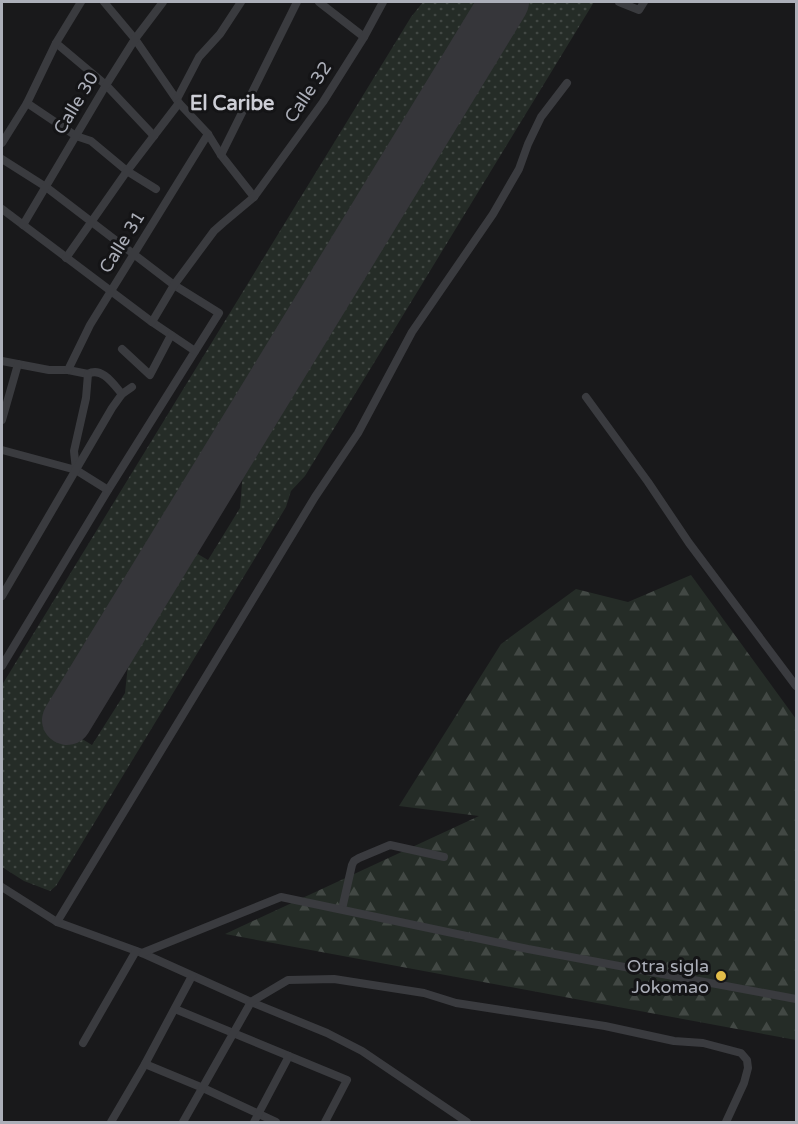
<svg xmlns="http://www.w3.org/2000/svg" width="798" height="1124" viewBox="0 0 798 1124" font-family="'Varela Round',sans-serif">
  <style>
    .grass { fill: url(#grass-dots) }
    .forest { fill: url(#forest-firs) }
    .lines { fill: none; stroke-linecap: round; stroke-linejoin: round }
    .runway { stroke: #36363a; stroke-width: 50 }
    .street { stroke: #3a3b3f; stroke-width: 8 }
    .poi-dot { fill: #e2bd49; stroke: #141416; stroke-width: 2 }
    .labels { text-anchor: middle; stroke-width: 6; stroke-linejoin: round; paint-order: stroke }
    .street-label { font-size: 18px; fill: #acafb9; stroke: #141416 }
    .poi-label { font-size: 18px; fill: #acafb9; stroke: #141416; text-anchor: end }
    .neighbourhood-label { font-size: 20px; font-weight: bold; fill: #cdced6; stroke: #141416 }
  </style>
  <defs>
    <pattern id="grass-dots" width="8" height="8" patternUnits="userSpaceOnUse" patternTransform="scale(1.5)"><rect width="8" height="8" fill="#252c27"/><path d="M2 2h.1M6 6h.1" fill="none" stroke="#424844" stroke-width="1.8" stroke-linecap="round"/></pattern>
    <pattern id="forest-firs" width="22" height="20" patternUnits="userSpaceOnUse" patternTransform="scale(1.5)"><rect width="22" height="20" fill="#252c27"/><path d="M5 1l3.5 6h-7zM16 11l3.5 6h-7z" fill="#424844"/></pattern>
  </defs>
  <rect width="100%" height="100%" fill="#19191b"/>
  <path class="grass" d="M 423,2 L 483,2 L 48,718 L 92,745 L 125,693 L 130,646 L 191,550 L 208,560 L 240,508 L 244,458 L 522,2 L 594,2 L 305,476 L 291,491 L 286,507 L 56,886 L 50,891 L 24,881 L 2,867 L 2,685 L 411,17 Z"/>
  <path class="forest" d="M 691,575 L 796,719 L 796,1040 L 225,934 L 479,816 L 399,806 L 501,644 L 576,589 L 628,602 Z"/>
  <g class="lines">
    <path class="runway" d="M 67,720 L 504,2"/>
    <g class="street">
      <path d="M 104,2 L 135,39 L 179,103 L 208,134 L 221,155 L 254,197"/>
      <path d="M 319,2 L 364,37"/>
      <path d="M 619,2 L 639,10 L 644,2"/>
      <path d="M 56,43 L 106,85 L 154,136"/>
      <path d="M 177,99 L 199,57 L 220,34 L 241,2"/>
      <path d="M 27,103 L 76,136 L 91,141 L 127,171 L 156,189"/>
      <path d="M 2,143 L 27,103 L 56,43 L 81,2"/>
      <path d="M 221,155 L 297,2"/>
      <path d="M 2,159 L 46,187 L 174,285 L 219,313 L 108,490 L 2,666"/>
      <path d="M 2,209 L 152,322 L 195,351"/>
      <path d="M 23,225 L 106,85 L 135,39 L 163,2"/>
      <path d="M 66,258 L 127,171 L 179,103"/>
      <path d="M 152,322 L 174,285 L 214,231 L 223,223 L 254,197 L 323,102 L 364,37 L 383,2"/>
      <path d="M 122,349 L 150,375 L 171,335"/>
      <path d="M 2,361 L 49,370 L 68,370 L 88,374 C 102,366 114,385 122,394"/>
      <path d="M 68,370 L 90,325 L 208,134"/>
      <path d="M 586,397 L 648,482 L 689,543 L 796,686"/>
      <path d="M 2,420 L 18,364"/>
      <path d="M 2,450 L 76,470 L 108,490"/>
      <path d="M 76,470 L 74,451 L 86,398 L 88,374"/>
      <path d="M 2,596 L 112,408 L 122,394 L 132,387"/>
      <path d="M 2,887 L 57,922 L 142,953 L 251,1002 L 327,1033 L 362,1051 L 467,1122"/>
      <path d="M 342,909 L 352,865 L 354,861 L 359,858 L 390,845 L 444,857"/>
      <path d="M 57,922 L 315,497 L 358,433 L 412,332 L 493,214 L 519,169 L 528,144 L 541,117 L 567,83"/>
      <path d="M 142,953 L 281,897 L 528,949 L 796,999"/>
      <path d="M 175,1009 L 347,1080 L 325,1122"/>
      <path d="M 83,1043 L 136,951"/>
      <path d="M 145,1064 L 203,1088 L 276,1122"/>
      <path d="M 111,1122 L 145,1064 L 192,976"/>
      <path d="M 183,1122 L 251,1002 L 288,980 L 334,979 L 424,993 L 456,1003 L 605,1026 L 674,1041 L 703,1043 L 741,1053 L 747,1060 L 748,1068 L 744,1083 L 726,1122"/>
      <path d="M 254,1122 L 289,1056"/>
    </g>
  </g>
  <circle class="poi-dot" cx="721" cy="976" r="6"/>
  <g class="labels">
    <g class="street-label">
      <text transform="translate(308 92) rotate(-56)" y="6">Calle 32</text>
      <text transform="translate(76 103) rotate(-59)" y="6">Calle 30</text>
      <text transform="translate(122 242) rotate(-58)" y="6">Calle 31</text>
    </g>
    <g class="poi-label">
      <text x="709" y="972">Otra sigla<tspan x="709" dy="21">Jokomao</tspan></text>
    </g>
    <g class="neighbourhood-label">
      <text x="232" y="110">El Caribe</text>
    </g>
  </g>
  <rect width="798" height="1124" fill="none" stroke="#acafb9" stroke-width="6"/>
</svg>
